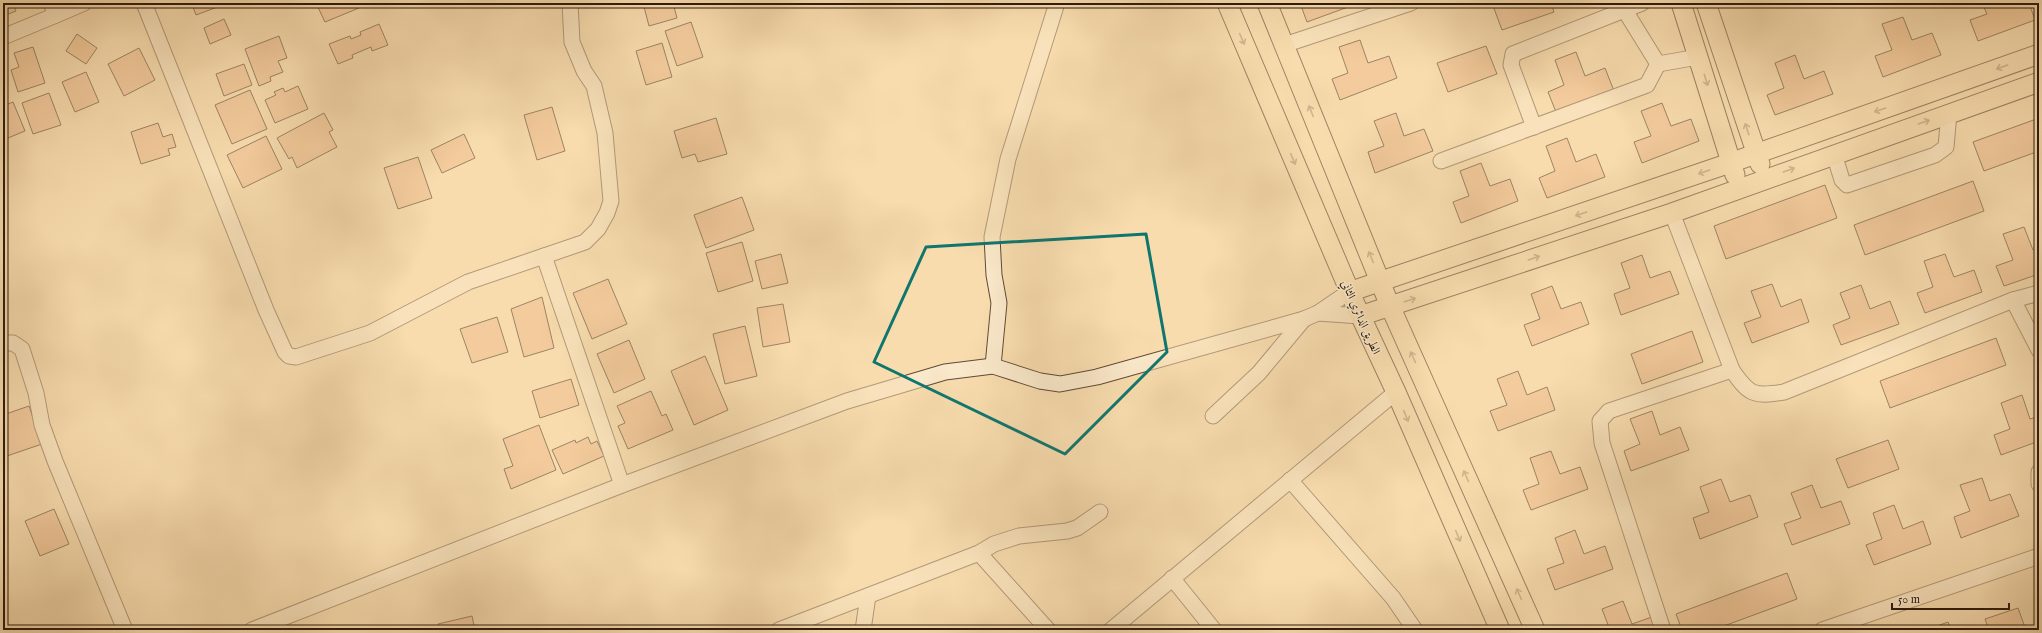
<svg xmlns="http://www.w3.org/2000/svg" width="2042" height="633" viewBox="0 0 2042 633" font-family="'IM FELL English',Amiri,serif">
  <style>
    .building { fill: #edb688; stroke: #2d1a0d }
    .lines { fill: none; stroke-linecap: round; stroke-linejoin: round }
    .minor-casing { stroke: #604a35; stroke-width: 17 }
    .major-casing { stroke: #2d1a0d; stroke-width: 21 }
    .minor { stroke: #fae8ca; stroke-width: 15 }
    .major { stroke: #f8dcae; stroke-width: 19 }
    .oneway { stroke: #9d8566 }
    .marked { fill: none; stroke: #0f766e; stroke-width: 3; stroke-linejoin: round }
    .labels { text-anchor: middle; stroke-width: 3; stroke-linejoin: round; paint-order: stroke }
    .street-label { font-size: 12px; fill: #2d1a0d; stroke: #fae8ca }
  </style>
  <rect width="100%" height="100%" fill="#f8dcae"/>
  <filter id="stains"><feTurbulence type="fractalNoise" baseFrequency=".005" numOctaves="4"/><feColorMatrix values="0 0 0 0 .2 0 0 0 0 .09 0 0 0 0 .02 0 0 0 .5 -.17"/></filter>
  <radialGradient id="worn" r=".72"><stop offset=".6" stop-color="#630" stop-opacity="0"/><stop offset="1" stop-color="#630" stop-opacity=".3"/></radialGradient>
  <g class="building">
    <path d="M 3,3 L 14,3 L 13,4 L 16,11 L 3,16 Z"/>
    <path d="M 202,3 L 219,3 L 220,6 L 196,15 L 193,7 Z"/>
    <path d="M 316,3 L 357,3 L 359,8 L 325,22 Z"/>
    <path d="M 643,3 L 673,3 L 677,18 L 649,26 Z"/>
    <path d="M 1300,3 L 1359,3 L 1307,22 Z"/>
    <path d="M 1492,3 L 1551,3 L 1554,12 L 1502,30 Z"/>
    <path d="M 1982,3 L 2006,3 L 2007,5 L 2029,3 L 2035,20 L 1978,41 L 1970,20 L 1987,14 Z"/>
    <path d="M 1903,17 L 1912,40 L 1932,33 L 1941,55 L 1883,77 L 1875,56 L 1892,50 L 1882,24 Z"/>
    <path d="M 224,19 L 231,35 L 210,44 L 204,28 Z"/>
    <path d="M 691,22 L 703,57 L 677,66 L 665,31 Z"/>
    <path d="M 379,24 L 388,45 L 372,51 L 371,47 L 352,55 L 353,58 L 338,64 L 329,44 L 350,36 L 351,39 L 361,35 L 360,32 Z"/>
    <path d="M 77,34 L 97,48 L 86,64 L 66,51 Z"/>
    <path d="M 279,36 L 287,58 L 278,61 L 283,72 L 270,77 L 271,81 L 259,86 L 245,49 Z"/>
    <path d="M 1360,40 L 1368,63 L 1389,56 L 1397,78 L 1340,100 L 1332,79 L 1348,73 L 1339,47 Z"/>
    <path d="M 662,43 L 672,77 L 646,85 L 636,51 Z"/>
    <path d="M 1486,46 L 1497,74 L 1448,92 L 1437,63 Z"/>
    <path d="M 33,47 L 45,83 L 18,92 L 11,70 L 19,67 L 14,53 Z"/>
    <path d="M 139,48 L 155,80 L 124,96 L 108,64 Z"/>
    <path d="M 1576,52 L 1585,76 L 1605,68 L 1614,91 L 1556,112 L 1548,92 L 1564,85 L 1555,60 Z"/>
    <path d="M 1795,55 L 1804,79 L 1824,71 L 1833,94 L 1775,115 L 1767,95 L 1784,88 L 1775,63 Z"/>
    <path d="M 244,64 L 252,85 L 224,96 L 216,74 Z"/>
    <path d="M 86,72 L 99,102 L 75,112 L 62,82 Z"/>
    <path d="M 298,86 L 308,109 L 275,123 L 265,100 L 276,95 L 274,92 L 283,88 L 285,92 Z"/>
    <path d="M 250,90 L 267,129 L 232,144 L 215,105 Z"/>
    <path d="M 49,93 L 61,125 L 33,134 L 22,103 Z"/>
    <path d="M 13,102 L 25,131 L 3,140 L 3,106 Z"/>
    <path d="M 1662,103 L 1671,126 L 1691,119 L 1699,141 L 1642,163 L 1634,142 L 1651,136 L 1641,111 Z"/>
    <path d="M 552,107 L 565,151 L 537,160 L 524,115 Z"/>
    <path d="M 324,113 L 333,130 L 329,132 L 337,147 L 297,168 L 292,157 L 289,159 L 277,138 Z"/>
    <path d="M 1396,113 L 1404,136 L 1424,129 L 1433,151 L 1375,173 L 1368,152 L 1384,146 L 1374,121 Z"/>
    <path d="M 716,118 L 727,154 L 698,162 L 695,154 L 682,158 L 674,131 Z"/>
    <path d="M 2039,118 L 2039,151 L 1984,171 L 1973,142 Z"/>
    <path d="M 158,123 L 163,137 L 172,134 L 176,147 L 168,149 L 170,155 L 141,164 L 131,132 Z"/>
    <path d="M 464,134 L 475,158 L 442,173 L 431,150 Z"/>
    <path d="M 266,136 L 282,169 L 243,188 L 227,155 Z"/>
    <path d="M 1567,138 L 1576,162 L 1596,154 L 1605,177 L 1547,198 L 1539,178 L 1555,171 L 1546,146 Z"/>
    <path d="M 418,157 L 432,198 L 398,209 L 384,168 Z"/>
    <path d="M 1481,163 L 1490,186 L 1510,179 L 1518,201 L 1461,223 L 1453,202 L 1469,196 L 1460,171 Z"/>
    <path d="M 1973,181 L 1984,211 L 1865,255 L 1854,225 Z"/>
    <path d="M 1825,185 L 1837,218 L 1726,259 L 1714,226 Z"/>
    <path d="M 742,197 L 754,230 L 706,248 L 694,215 Z"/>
    <path d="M 2024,227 L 2033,250 L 2039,248 L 2039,274 L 2004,286 L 1996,266 L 2013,260 L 2003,234 Z"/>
    <path d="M 742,242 L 753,281 L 718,292 L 706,253 Z"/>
    <path d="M 781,254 L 788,283 L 762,289 L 755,261 Z"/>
    <path d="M 1945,254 L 1954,277 L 1974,270 L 1982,292 L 1925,313 L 1917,293 L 1933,287 L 1924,261 Z"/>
    <path d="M 1642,255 L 1650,278 L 1670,271 L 1679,294 L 1621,315 L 1614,294 L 1630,288 L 1621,263 Z"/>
    <path d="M 608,279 L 627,324 L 592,339 L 573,293 Z"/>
    <path d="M 1772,284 L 1781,307 L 1801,299 L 1809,322 L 1752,343 L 1744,323 L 1761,317 L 1751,291 Z"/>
    <path d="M 1861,285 L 1870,309 L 1890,301 L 1899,324 L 1841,345 L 1833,325 L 1850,318 L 1840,293 Z"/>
    <path d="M 1552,286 L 1561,309 L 1581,302 L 1589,324 L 1532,346 L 1524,325 L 1540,319 L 1531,294 Z"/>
    <path d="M 542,297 L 554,348 L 524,357 L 511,309 Z"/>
    <path d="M 783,304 L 790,342 L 763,347 L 757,308 Z"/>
    <path d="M 497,317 L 508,352 L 472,363 L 460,329 Z"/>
    <path d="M 745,326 L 757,376 L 725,384 L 713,334 Z"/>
    <path d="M 1692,331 L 1703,362 L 1642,384 L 1631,354 Z"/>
    <path d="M 1996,338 L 2006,365 L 1890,408 L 1880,381 Z"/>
    <path d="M 629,340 L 645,379 L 614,393 L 597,354 Z"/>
    <path d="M 705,356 L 728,410 L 694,425 L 671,371 Z"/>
    <path d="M 1518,371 L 1527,395 L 1547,387 L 1555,410 L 1498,431 L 1490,411 L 1507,405 L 1497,379 Z"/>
    <path d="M 571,379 L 579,405 L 540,418 L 532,391 Z"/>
    <path d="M 651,391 L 662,416 L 666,414 L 673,430 L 628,449 L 618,426 L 625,423 L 617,406 Z"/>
    <path d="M 2022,395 L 2030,419 L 2039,416 L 2039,441 L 2001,455 L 1994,435 L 2010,429 L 2001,403 Z"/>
    <path d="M 29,406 L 42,444 L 7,456 L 3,445 L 3,415 Z"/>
    <path d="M 1652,411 L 1660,435 L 1680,427 L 1689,450 L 1631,471 L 1624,451 L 1640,444 L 1630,419 Z"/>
    <path d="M 539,425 L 556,470 L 511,489 L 504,469 L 513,466 L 503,439 Z"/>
    <path d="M 588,437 L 591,444 L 597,441 L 604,456 L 563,474 L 552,450 L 575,440 L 576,443 Z"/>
    <path d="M 1888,440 L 1899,469 L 1848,488 L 1836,459 Z"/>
    <path d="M 1551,451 L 1560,474 L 1580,467 L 1588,489 L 1531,510 L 1523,490 L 1539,484 L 1530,458 Z"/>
    <path d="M 1982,478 L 1990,501 L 2010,494 L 2019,516 L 1961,538 L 1954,517 L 1970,511 L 1960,485 Z"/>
    <path d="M 1721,479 L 1730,502 L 1750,495 L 1758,517 L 1700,539 L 1693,518 L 1709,512 L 1700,487 Z"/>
    <path d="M 1812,485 L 1821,508 L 1841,501 L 1850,524 L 1792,545 L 1784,524 L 1801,518 L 1791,493 Z"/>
    <path d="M 1894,505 L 1903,529 L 1923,521 L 1931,544 L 1874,565 L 1866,545 L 1882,539 L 1873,513 Z"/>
    <path d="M 54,509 L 69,544 L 40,556 L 25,521 Z"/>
    <path d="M 1575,530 L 1584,554 L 1605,546 L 1613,569 L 1555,590 L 1547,569 L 1564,563 L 1555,538 Z"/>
    <path d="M 1787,573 L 1797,599 L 1713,630 L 1682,630 L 1676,614 Z"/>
    <path d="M 1623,601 L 1632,624 L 1652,617 L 1657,630 L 1610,630 L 1602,609 Z"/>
    <path d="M 2018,608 L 2026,630 L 1989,630 L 1985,619 Z"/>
    <path d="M 472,616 L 475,630 L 440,630 L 438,624 Z"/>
    <path d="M 1948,622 L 1951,630 L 1926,630 Z"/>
  </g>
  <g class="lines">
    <g class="minor-casing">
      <g id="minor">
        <path d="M 51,3 L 56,15 L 84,3"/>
        <path d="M 144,3 L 266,310 L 285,352 L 289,356 L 296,357 L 370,333 L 468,282 L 585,242 L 598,229 L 607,213 L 611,201 L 605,133 L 594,86 L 584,71 L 572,42 L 570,3"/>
        <path d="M 1615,4 L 1624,9 L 1658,64 L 1698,57"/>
        <path d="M 3,37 L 56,15"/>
        <path d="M 1284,45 L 1411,3"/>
        <path d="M 1534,127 L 1511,65 L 1513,54 L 1642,3"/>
        <path d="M 1834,154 L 1842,180 L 1847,185 L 1935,155 L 1946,147 L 1949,113"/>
        <path d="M 1441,161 L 1647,85 L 1658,64"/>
        <path d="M 1672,213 L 1732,370 C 1749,395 1754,397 1784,392 L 2013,300 L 2039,293"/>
        <path d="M 544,256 L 622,485"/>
        <path d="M 2013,300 L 2039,350"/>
        <path d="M 1318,313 L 1360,316"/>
        <path d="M 3,343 L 13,343 L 22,349 L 36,393 L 42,425 L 55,461 L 125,630"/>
        <path d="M 993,366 L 999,303 L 994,275 L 992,237 L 1008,159 L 1057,3"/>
        <path d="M 1213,416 L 1259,373 L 1304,319"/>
        <path d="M 2039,472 L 2039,484"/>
        <path d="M 1290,480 L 1393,598 L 1415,630"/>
        <path d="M 979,553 L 1048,630"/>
        <path d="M 1172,578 L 1214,630"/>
        <path d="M 252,630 L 622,485 L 847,401 L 945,372 L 993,366 L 1040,381 L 1060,384 L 1097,377 L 1304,319 L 1318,313 L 1349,292"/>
        <path d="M 779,630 L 979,553 L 994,544 L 1019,536 L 1067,531 L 1077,528 L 1100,512"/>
        <path d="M 863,630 L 868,596"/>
        <path d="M 1111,630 L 1396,392"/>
        <path d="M 1663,630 L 1602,443 L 1600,421 L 1609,411 L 1732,370"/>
        <path d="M 1822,630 L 2039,556"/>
      </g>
    </g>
    <g class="major-casing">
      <g id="major">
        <path d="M 1227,3 L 1355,304 L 1396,392 L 1500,630"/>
        <path d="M 1267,3 L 1390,306 L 1535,630"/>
        <path d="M 1681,3 L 1735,175"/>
        <path d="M 1706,3 L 1760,164"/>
        <path d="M 1349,292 L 1730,163 L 2039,54"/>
        <path d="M 1360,316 L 1672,213 L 2039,82"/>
      </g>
    </g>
    <use href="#minor" class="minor"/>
    <use href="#major" class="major"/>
  </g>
  <defs><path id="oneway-shaft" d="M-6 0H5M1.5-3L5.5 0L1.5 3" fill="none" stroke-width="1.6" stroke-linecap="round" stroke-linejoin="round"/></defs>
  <g class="oneway">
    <use href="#oneway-shaft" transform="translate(1242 39) rotate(67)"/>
    <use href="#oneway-shaft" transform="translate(2002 67) rotate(160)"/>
    <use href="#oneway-shaft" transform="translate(1706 80) rotate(73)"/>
    <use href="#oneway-shaft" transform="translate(1880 110) rotate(161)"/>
    <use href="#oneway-shaft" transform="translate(1311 111) rotate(-112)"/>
    <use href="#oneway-shaft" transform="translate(1924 122) rotate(-19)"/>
    <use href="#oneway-shaft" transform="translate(1747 129) rotate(-108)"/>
    <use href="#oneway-shaft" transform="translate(1293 159) rotate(67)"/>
    <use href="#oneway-shaft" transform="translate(1789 170) rotate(-20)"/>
    <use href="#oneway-shaft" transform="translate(1704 172) rotate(161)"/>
    <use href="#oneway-shaft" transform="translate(1581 214) rotate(161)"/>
    <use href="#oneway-shaft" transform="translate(1371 257) rotate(-112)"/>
    <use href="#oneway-shaft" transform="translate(1534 258) rotate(-19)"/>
    <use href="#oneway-shaft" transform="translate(1410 300) rotate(-18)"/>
    <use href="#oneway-shaft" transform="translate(1413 357) rotate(-114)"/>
    <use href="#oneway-shaft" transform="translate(1406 416) rotate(67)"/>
    <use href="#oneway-shaft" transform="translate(1466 476) rotate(-114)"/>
    <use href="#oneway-shaft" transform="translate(1458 536) rotate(67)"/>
    <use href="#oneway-shaft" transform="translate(1519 594) rotate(-114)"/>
  </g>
  <path d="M0 0H2042V633H0ZM 1146,234 L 1167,352 L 1065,454 L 874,362 L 926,247 Z" fill="#f8dcae" fill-opacity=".55" fill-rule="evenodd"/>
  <path class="marked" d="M 1146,234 L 1167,352 L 1065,454 L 874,362 L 926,247 Z"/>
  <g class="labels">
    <g class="street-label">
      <text transform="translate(1361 317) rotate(66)" y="4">الطريق الدائري الثاني</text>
    </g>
  </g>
  <rect width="2042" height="633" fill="none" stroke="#f8dcae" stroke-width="16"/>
  <rect x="4" y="4" width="2034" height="625" fill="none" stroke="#2d1a0d" stroke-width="2"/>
  <rect x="8" y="8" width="2026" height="617" fill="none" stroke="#2d1a0d"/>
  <path d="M1892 603v6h117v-6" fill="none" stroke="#2d1a0d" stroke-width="2"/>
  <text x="1898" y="603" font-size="12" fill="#2d1a0d" stroke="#fae8ca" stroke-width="3" paint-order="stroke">50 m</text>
  <rect width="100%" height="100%" filter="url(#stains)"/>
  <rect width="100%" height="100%" fill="url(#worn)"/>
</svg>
